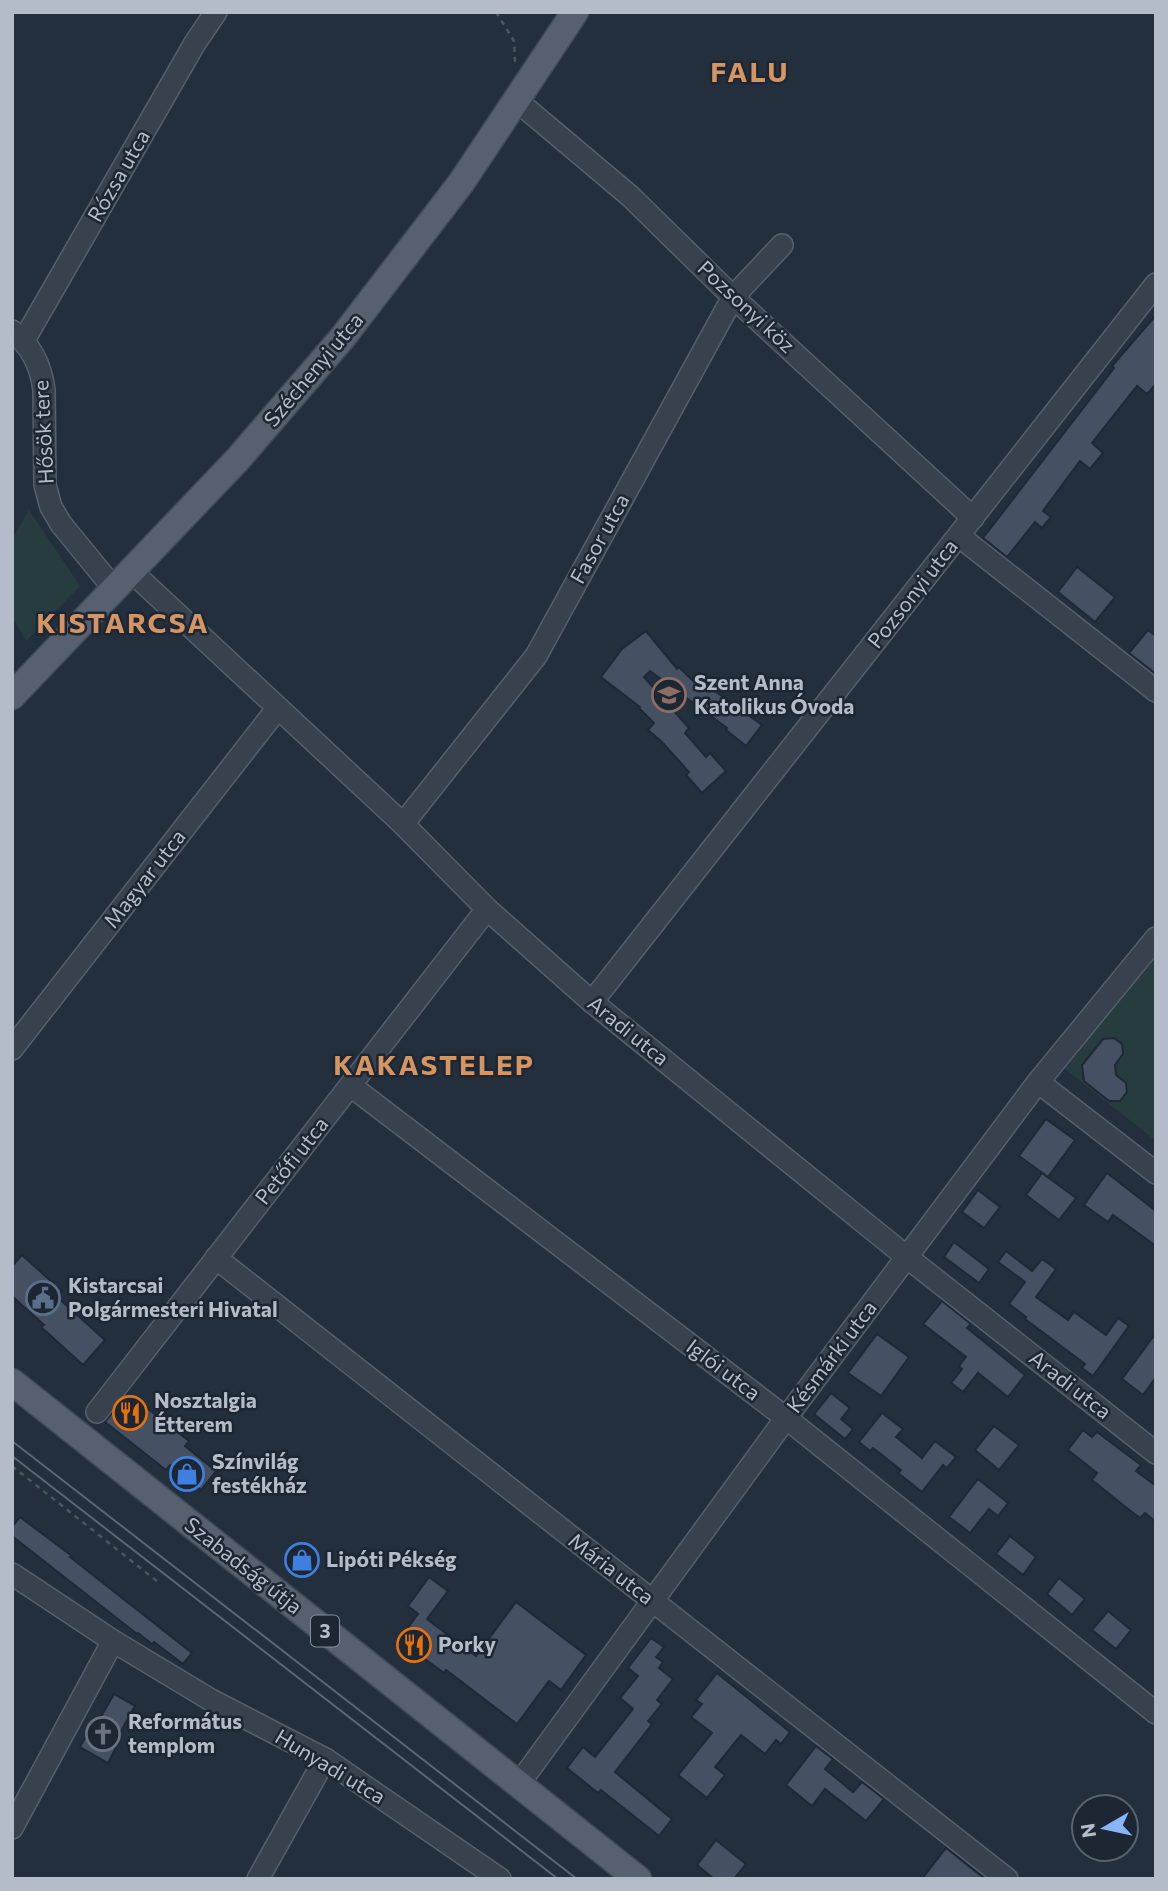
<svg xmlns="http://www.w3.org/2000/svg" width="1168" height="1891" viewBox="0 0 1168 1891" font-family="Commissioner,sans-serif">
  <style>
    .green { fill: #263c3f }
    .building { fill: #455162; stroke: #1f2835; stroke-width: 2 }
    .lines { fill: none; stroke-linecap: round; stroke-linejoin: round }
    .minor-casing { stroke: #565f6c; stroke-width: 24 }
    .major-casing { stroke: #414a57; stroke-width: 29 }
    .path { stroke: #44595c; stroke-width: 2.5; stroke-dasharray: 5 5; stroke-linecap: butt }
    .minor { stroke: #38414e; stroke-width: 21 }
    .major { stroke: #56606e; stroke-width: 26 }
    .tram { stroke: #5a6575; stroke-width: 2 }
    .labels { text-anchor: middle; stroke-width: 5; stroke-linejoin: round; paint-order: stroke }
    .shield { fill: #1d2633; stroke: #878f9c; stroke-width: 2 }
    .shield-label { font-size: 19px; font-weight: bold; fill: #b4bcc9 }
    .street-label { font-size: 21px; fill: #b4bcc9; stroke: #1d2633 }
    .poi-label { font-size: 21px; font-weight: bold; fill: #b4bcc9; stroke: #1d2633; text-anchor: start }
    .district-label { font-size: 28px; font-weight: bold; letter-spacing: 2px; fill: #d59563; stroke: #1d2633 }
  </style>
  <rect width="100%" height="100%" fill="#242f3e"/>
  <g class="green">
    <path d="M 29,510 L 80,586 L 26,641 L 12,617 L 12,539 Z"/>
    <path d="M 1156,954 L 1156,1141 L 1064,1068 Z"/>
  </g>
  <g class="building">
    <path d="M 1156,315 L 1156,384 L 1147,394 L 1137,386 L 1092,443 L 1103,453 L 1090,469 L 1080,461 L 1043,511 L 1051,517 L 1042,528 L 1035,522 L 1007,557 L 983,538 L 1114,368 L 1112,366 Z"/>
    <path d="M 1077,567 L 1115,597 L 1095,622 L 1058,592 Z"/>
    <path d="M 1148,630 L 1156,636 L 1156,674 L 1129,653 Z"/>
    <path d="M 646,631 L 677,669 L 679,667 L 693,681 L 700,675 L 712,689 L 762,725 L 746,746 L 726,730 L 727,728 L 650,671 L 644,677 L 689,728 L 685,733 L 706,757 L 710,753 L 726,771 L 702,793 L 686,775 L 689,772 L 661,741 L 648,730 L 654,723 L 639,708 L 640,707 L 601,677 L 622,649 Z"/>
    <path d="M 1114,1038 L 1122,1044 L 1123,1054 L 1115,1065 L 1116,1075 L 1126,1083 L 1127,1092 L 1120,1101 L 1109,1101 L 1084,1081 L 1082,1065 L 1103,1039 Z"/>
    <path d="M 1046,1119 L 1075,1140 L 1048,1177 L 1019,1156 Z"/>
    <path d="M 1042,1173 L 1076,1198 L 1059,1220 L 1026,1195 Z"/>
    <path d="M 1107,1173 L 1156,1211 L 1156,1246 L 1113,1215 L 1108,1222 L 1084,1205 Z"/>
    <path d="M 978,1190 L 1000,1207 L 984,1228 L 962,1212 Z"/>
    <path d="M 954,1242 L 989,1269 L 979,1283 L 944,1257 Z"/>
    <path d="M 1006,1251 L 1032,1271 L 1042,1259 L 1056,1269 L 1036,1297 L 1068,1320 L 1074,1312 L 1106,1335 L 1118,1318 L 1129,1326 L 1093,1376 L 1082,1368 L 1085,1364 L 1025,1319 L 1026,1317 L 1009,1304 L 1025,1282 L 998,1262 Z"/>
    <path d="M 22,1255 L 62,1291 L 57,1297 L 105,1340 L 83,1365 L 41,1327 L 44,1325 L 12,1296 L 12,1266 Z"/>
    <path d="M 942,1301 L 971,1324 L 967,1328 L 1025,1375 L 1008,1397 L 978,1373 L 963,1392 L 951,1383 L 962,1369 L 959,1366 L 966,1357 L 923,1324 Z"/>
    <path d="M 1156,1333 L 1156,1377 L 1143,1395 L 1122,1379 Z"/>
    <path d="M 877,1334 L 909,1357 L 881,1396 L 848,1373 Z"/>
    <path d="M 128,1393 L 189,1441 L 185,1446 L 216,1471 L 201,1490 L 170,1465 L 166,1470 L 105,1422 Z"/>
    <path d="M 831,1393 L 850,1408 L 841,1419 L 853,1429 L 845,1439 L 814,1414 Z"/>
    <path d="M 882,1413 L 903,1429 L 896,1437 L 922,1458 L 935,1441 L 956,1457 L 947,1468 L 943,1465 L 922,1492 L 898,1473 L 901,1470 L 873,1448 L 870,1451 L 859,1442 Z"/>
    <path d="M 994,1426 L 1019,1445 L 999,1470 L 975,1450 Z"/>
    <path d="M 1083,1430 L 1092,1437 L 1097,1432 L 1141,1465 L 1136,1471 L 1156,1486 L 1156,1522 L 1145,1513 L 1140,1518 L 1123,1505 L 1092,1480 L 1097,1473 L 1068,1450 Z"/>
    <path d="M 978,1479 L 1008,1503 L 998,1516 L 989,1509 L 970,1533 L 949,1517 Z"/>
    <path d="M 20,1517 L 72,1556 L 70,1557 L 192,1653 L 183,1664 L 154,1642 L 152,1644 L 138,1633 L 137,1634 L 12,1536 L 12,1527 Z"/>
    <path d="M 1010,1536 L 1036,1557 L 1023,1575 L 996,1554 Z"/>
    <path d="M 429,1577 L 448,1591 L 427,1619 L 476,1656 L 516,1602 L 586,1655 L 561,1690 L 549,1681 L 517,1724 L 446,1670 L 444,1673 L 399,1640 L 418,1614 L 408,1606 Z"/>
    <path d="M 1059,1578 L 1085,1599 L 1072,1615 L 1047,1594 Z"/>
    <path d="M 1108,1611 L 1131,1630 L 1116,1649 L 1092,1630 Z"/>
    <path d="M 651,1638 L 664,1647 L 656,1657 L 663,1662 L 659,1668 L 673,1679 L 657,1700 L 662,1704 L 648,1721 L 652,1724 L 615,1772 L 672,1819 L 659,1836 L 601,1790 L 598,1793 L 567,1768 L 583,1747 L 595,1757 L 633,1709 L 620,1698 L 638,1676 L 628,1668 Z"/>
    <path d="M 717,1673 L 790,1732 L 781,1744 L 776,1740 L 765,1754 L 741,1735 L 715,1767 L 725,1775 L 707,1798 L 678,1775 L 712,1733 L 691,1717 L 702,1704 L 696,1700 Z"/>
    <path d="M 114,1694 L 135,1706 L 116,1740 L 119,1742 L 108,1763 L 80,1747 L 92,1725 L 95,1727 Z"/>
    <path d="M 816,1746 L 833,1759 L 825,1769 L 853,1792 L 862,1782 L 884,1799 L 866,1821 L 825,1789 L 812,1806 L 786,1785 Z"/>
    <path d="M 716,1840 L 746,1864 L 734,1879 L 714,1879 L 697,1865 Z"/>
    <path d="M 946,1848 L 985,1879 L 922,1879 Z"/>
  </g>
  <g class="lines">
    <g class="minor-casing">
      <g id="minor">
        <path d="M 516,100 L 630,196 L 733,297 L 973,518"/>
        <path d="M 12,331 C 32,346 41,366 44,390 L 45,485 L 51,507 L 61,524 L 115,590"/>
        <path d="M 24,340 L 195,43 L 216,12"/>
        <path d="M 959,536 L 1156,691"/>
        <path d="M 132,572 L 403,824 L 487,909 L 592,1002 L 908,1258 L 1156,1453"/>
        <path d="M 403,824 L 536,656 L 733,297 L 782,245"/>
        <path d="M 592,1002 L 1156,284"/>
        <path d="M 12,1049 L 277,709"/>
        <path d="M 1038,1082 L 1156,1173"/>
        <path d="M 351,1086 L 786,1418 L 1156,1713"/>
        <path d="M 216,1258 L 1007,1879"/>
        <path d="M 97,1412 L 487,909"/>
        <path d="M 12,1574 L 113,1641 L 211,1700 L 325,1759 L 500,1879"/>
        <path d="M 518,1785 L 786,1418 L 1038,1082 L 1156,938"/>
        <path d="M 12,1828 L 113,1641"/>
        <path d="M 258,1879 L 325,1759"/>
      </g>
    </g>
    <g class="major-casing">
      <g id="major">
        <path d="M 12,696 L 238,459 L 343,337 L 461,183 L 575,12"/>
        <path d="M 12,1382 L 638,1879"/>
      </g>
    </g>
    <g class="path">
      <path d="M 496,12 L 514,41 L 515,62"/>
      <path d="M 12,1466 L 158,1582"/>
    </g>
    <use href="#minor" class="minor"/>
    <use href="#major" class="major"/>
    <g class="tram">
      <path d="M 12,1441 L 577,1879"/>
      <path d="M 12,1456 L 558,1879"/>
    </g>
  </g>
  <defs>
    <g id="school-ring" transform="scale(1.75)"><circle r="9.5" fill="#1d2633" stroke="#8d6e63" stroke-width="1.5"/><path d="M0-5L7-2L0 1L-7-2ZM-4 1L0 2.5L4 1V4Q0 6-4 4Z" fill="#8d6e63"/></g>
    <g id="civic-ring" transform="scale(1.75)"><circle r="9.5" fill="#1d2633" stroke="#5c6f8a" stroke-width="1.5"/><path d="M-.6-6.5H3V-4.5H.6V-3L4-1V1h2V6H-6V1h2V-1L-.6-3ZM-1.2 2.5V6h2.4V2.5Z" fill="#5c6f8a"/></g>
    <g id="restaurant-ring" transform="scale(1.75)"><circle r="9.5" fill="#1d2633" stroke="#e8710a" stroke-width="1.5"/><path d="M-5-6h1v4h1v-4h1v4h1v-4h1v5L-1.5 .5V6h-2V.5L-5-1ZM5-6V6H3V1.5H1.5Q1.5-4 5-6Z" fill="#e8710a"/></g>
    <g id="shop-ring" transform="scale(1.75)"><circle r="9.5" fill="#1d2633" stroke="#3f7fe0" stroke-width="1.5"/><path d="M-5-2.5h2.3a2.7 3.5 0 0 1 5.4 0H5L5.5 6h-11ZM-1.5-2.5h3a1.5 2.3 0 0 0-3 0Z" fill="#3f7fe0"/></g>
    <g id="church-ring" transform="scale(1.75)"><circle r="9.5" fill="#1d2633" stroke="#6b7280" stroke-width="1.5"/><path d="M-1.2-6h2.4v3.5h3.3v2.4h-3.3V6h-2.4V-.1h-3.3v-2.4h3.3Z" fill="#6b7280"/></g>
  </defs>
  <g fill-rule="evenodd">
    <use href="#school-ring" x="669" y="695"/>
    <use href="#civic-ring" x="43" y="1298"/>
    <use href="#restaurant-ring" x="130" y="1413"/>
    <use href="#shop-ring" x="187" y="1474"/>
    <use href="#shop-ring" x="302" y="1560"/>
    <use href="#restaurant-ring" x="414" y="1645"/>
    <use href="#church-ring" x="103" y="1734"/>
  </g>
  <g class="labels">
    <rect class="shield" x="311" y="1615.5" width="28" height="31" rx="5"/>
    <g class="shield-label">
      <text x="325" y="1638">3</text>
    </g>
    <g class="street-label">
      <text transform="translate(119 176) rotate(-60)" y="7">Rózsa utca</text>
      <text transform="translate(746 307) rotate(43)" y="7">Pozsonyi köz</text>
      <text transform="translate(314 370) rotate(-50)" y="7">Széchenyi utca</text>
      <text transform="translate(44 432) rotate(-93)" y="7">Hősök tere</text>
      <text transform="translate(600 539) rotate(-61)" y="7">Fasor utca</text>
      <text transform="translate(913 594) rotate(-52)" y="7">Pozsonyi utca</text>
      <text transform="translate(145 879) rotate(-52)" y="7">Magyar utca</text>
      <text transform="translate(628 1031) rotate(39)" y="7">Aradi utca</text>
      <text transform="translate(292 1161) rotate(-52)" y="7">Petőfi utca</text>
      <text transform="translate(832 1357) rotate(-53)" y="7">Késmárki utca</text>
      <text transform="translate(723 1370) rotate(37)" y="7">Iglói utca</text>
      <text transform="translate(1070 1385) rotate(38)" y="7">Aradi utca</text>
      <text transform="translate(243 1566) rotate(38)" y="7">Szabadság útja</text>
      <text transform="translate(611 1569) rotate(38)" y="7">Mária utca</text>
      <text transform="translate(330 1767) rotate(31)" y="7">Hunyadi utca</text>
    </g>
    <g class="poi-label">
      <text x="694" y="690">Szent Anna<tspan x="694" dy="24">Katolikus Óvoda</tspan></text>
      <text x="68" y="1293">Kistarcsai<tspan x="68" dy="24">Polgármesteri Hivatal</tspan></text>
      <text x="154" y="1408">Nosztalgia<tspan x="154" dy="24">Étterem</tspan></text>
      <text x="212" y="1469">Színvilág<tspan x="212" dy="24">festékház</tspan></text>
      <text x="326" y="1567">Lipóti Pékség</text>
      <text x="438" y="1652">Porky</text>
      <text x="128" y="1729">Református<tspan x="128" dy="24">templom</tspan></text>
    </g>
    <g class="district-label">
      <text x="750" y="82">FALU</text>
      <text x="123" y="633">KISTARCSA</text>
      <text x="434" y="1075">KAKASTELEP</text>
    </g>
  </g>
  <rect width="1168" height="1891" fill="none" stroke="#b4bcc9" stroke-width="28"/>
  <g transform="translate(1105 1828) rotate(261)"><circle r="33" fill="#1d2633" stroke="#59626f" stroke-width="2"/>
  <path d="M0-5L12 26L0 18L-12 26Z" fill="#8ab4f8"/>
  <text y="-10" font-size="19" font-weight="bold" text-anchor="middle" fill="#b4bcc9">N</text>
  </g>
</svg>
